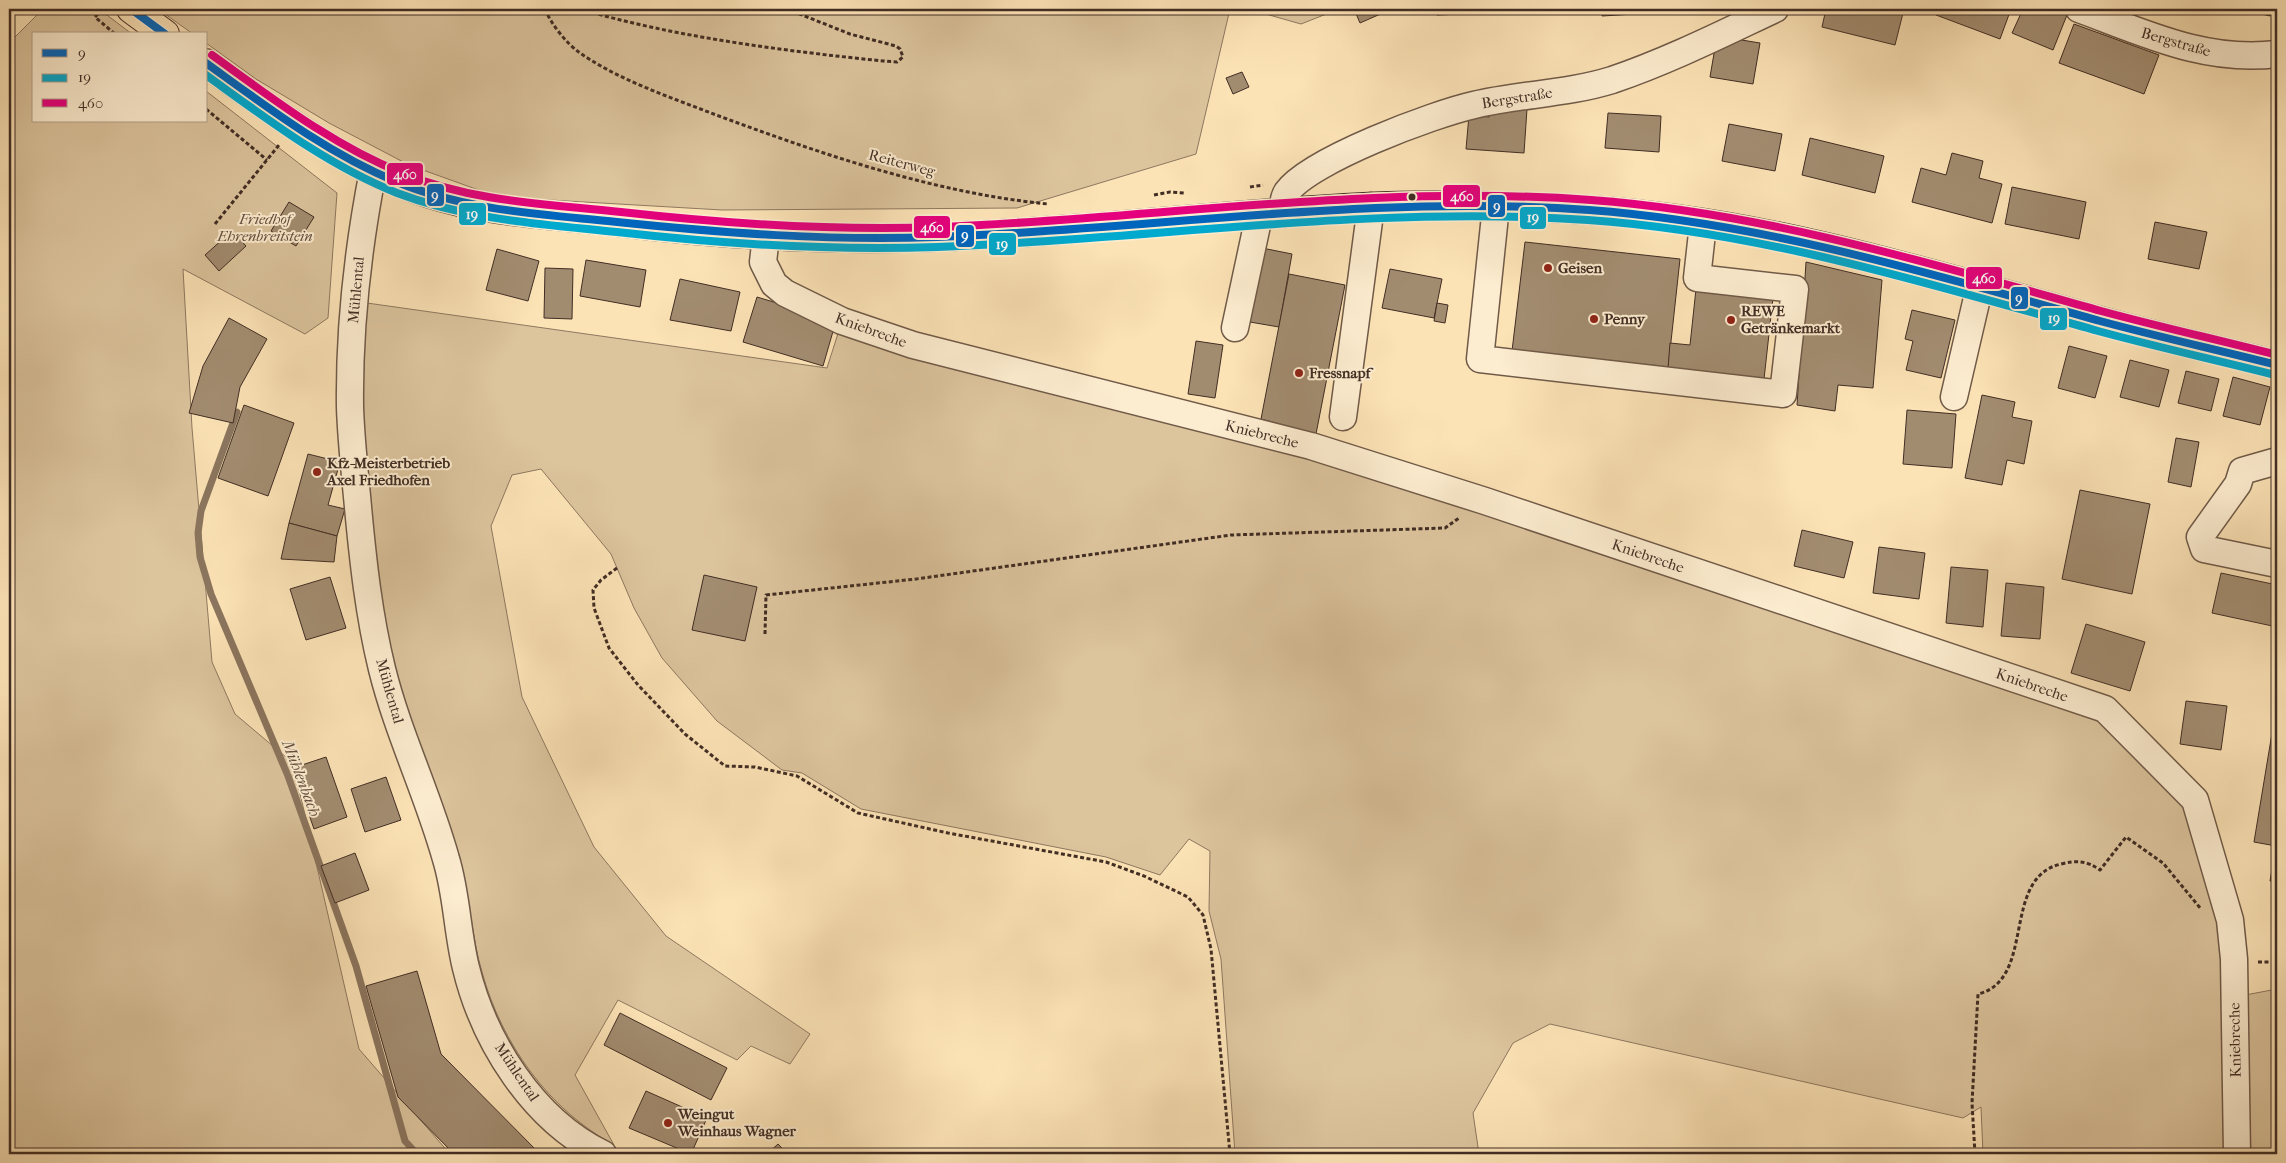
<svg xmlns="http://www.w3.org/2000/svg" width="2286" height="1163" viewBox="0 0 2286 1163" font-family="'IM FELL French Canon',serif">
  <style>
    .green { fill: #dcc49d; stroke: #8e7860 }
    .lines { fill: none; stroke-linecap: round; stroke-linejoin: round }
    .stream { stroke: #8b755e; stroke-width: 7 }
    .building { fill: #a28c70; stroke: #412d24 }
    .minor-casing { stroke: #705a48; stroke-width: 29 }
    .major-casing { stroke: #412d24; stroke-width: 30 }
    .path { stroke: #412d24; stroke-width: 3; stroke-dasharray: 4 2.5; stroke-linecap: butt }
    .minor { stroke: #fdedd0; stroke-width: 26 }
    .major { stroke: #fce3b6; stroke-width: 28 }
    .bus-1-casing { stroke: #fdedd0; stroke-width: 11 }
    .bus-2-casing { stroke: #fdedd0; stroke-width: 11 }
    .bus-3-casing { stroke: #fdedd0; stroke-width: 11 }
    .bus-1 { stroke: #0065bd; stroke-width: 8 }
    .bus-2 { stroke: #00a9ce; stroke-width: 8 }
    .bus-3 { stroke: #e5007d; stroke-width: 8 }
    .bus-dot { fill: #412d24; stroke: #fdedd0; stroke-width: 2 }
    .poi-dot { fill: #8f2418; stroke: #fdedd0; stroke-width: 2 }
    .labels { text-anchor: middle; stroke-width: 4; stroke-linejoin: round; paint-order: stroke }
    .street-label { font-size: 15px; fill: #412d24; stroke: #fdedd0 }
    .park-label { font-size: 15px; font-style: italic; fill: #604b3c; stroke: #fdedd0 }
    .poi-label { font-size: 15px; font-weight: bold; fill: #412d24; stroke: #fdedd0; text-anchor: start }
    .water-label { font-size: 16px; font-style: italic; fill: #604b3c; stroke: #fdedd0 }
    .line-badge { stroke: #fdedd0; stroke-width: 2 }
    .badge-label { font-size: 14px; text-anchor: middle; font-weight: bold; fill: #fff }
  </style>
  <rect width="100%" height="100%" fill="#fce3b6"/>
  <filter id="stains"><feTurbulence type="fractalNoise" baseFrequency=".004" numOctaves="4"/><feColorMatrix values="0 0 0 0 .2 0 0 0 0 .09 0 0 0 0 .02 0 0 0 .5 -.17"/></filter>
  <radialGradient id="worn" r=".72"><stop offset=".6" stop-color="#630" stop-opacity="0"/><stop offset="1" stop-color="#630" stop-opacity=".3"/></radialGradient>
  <g class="green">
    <path d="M 43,9 L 99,9 L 132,34 L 34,34 L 34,121 L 206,121 L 206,91 L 337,193 L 328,318 L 305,334 L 183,269 L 192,428 L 212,662 L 235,714 L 293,763 L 359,1049 L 450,1154 L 9,1154 L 9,43 Z"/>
    <path d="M 158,9 L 1230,9 L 1196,154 L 1017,208 L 722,210 L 498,197 L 409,165 L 329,123 L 256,79 L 206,43 L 206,34 L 193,34 Z"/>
    <path d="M 1248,9 L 1339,9 L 1301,24 Z"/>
    <path d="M 367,303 L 827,368 L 841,324 L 1313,457 L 2099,719 L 2184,808 L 2240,996 L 2277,989 L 2277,1154 L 1983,1154 L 1981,1107 L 1963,1118 L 1550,1024 L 1513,1043 L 1473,1113 L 1479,1154 L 1235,1154 L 1221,959 L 1209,911 L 1210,851 L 1189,839 L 1160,875 L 1106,857 L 861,809 L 802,773 L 782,770 L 717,721 L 662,658 L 634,608 L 611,554 L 541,469 L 512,475 L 491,526 L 522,697 L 594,847 L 666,936 L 810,1034 L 790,1064 L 751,1046 L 737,1060 L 618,1000 L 575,1075 L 614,1145 C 548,1109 502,1044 482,972 C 472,939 471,903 460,870 C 435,793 406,718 387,639 C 378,606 376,570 372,536 C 370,505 365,475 364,445 C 362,397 364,351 367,303 Z"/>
  </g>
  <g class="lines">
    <path class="stream" d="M 237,412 L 201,511 L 198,533 L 200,557 L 211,594 L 288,776 L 356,966 L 405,1141 L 417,1154"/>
  </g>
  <g class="building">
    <path d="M 9,9 L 14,14 L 9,19 Z"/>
    <path d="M 1354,9 L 1384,9 L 1385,12 L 1360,23 Z"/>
    <path d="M 1436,9 L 1568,9 L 1568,10 L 1437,15 Z"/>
    <path d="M 1602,9 L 1650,9 L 1650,13 L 1602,16 Z"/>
    <path d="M 1826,9 L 1885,9 L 1903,13 L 1895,45 L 1822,27 Z"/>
    <path d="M 1939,9 L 2011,9 L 2000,39 L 1936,15 Z"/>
    <path d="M 2023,9 L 2052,9 L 2067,15 L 2053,50 L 2012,33 Z"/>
    <path d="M 2242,9 L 2271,9 L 2270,16 Z"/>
    <path d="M 2074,24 L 2159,55 L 2144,94 L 2059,63 Z"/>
    <path d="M 1717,36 L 1760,43 L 1753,84 L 1710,77 Z"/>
    <path d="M 1242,72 L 1249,87 L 1233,94 L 1226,78 Z"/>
    <path d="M 1490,106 L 1527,109 L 1524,153 L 1466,149 L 1469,115 L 1489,117 Z"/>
    <path d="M 1608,113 L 1661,116 L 1659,152 L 1605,148 Z"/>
    <path d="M 1729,124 L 1782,134 L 1775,171 L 1722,161 Z"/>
    <path d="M 1810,138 L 1884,156 L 1875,193 L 1802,175 Z"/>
    <path d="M 1952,153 L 1983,161 L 1979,178 L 2002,184 L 1992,223 L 1912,202 L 1921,168 L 1946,175 Z"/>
    <path d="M 2012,187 L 2086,202 L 2079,239 L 2005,224 Z"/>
    <path d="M 289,202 L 314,217 L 296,246 L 271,231 Z"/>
    <path d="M 2155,222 L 2207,232 L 2199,269 L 2148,259 Z"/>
    <path d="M 232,231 L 246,246 L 219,271 L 205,255 Z"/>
    <path d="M 1525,242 L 1680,259 L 1668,369 L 1512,351 Z"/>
    <path d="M 1257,247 L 1292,254 L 1279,327 L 1244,321 Z"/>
    <path d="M 497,249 L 539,261 L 528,301 L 486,290 Z"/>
    <path d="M 586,260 L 646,270 L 640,307 L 580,296 Z"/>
    <path d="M 1806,262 L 1882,280 L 1873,388 L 1838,385 L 1835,411 L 1797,405 Z"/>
    <path d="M 545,268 L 573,269 L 572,319 L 544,318 Z"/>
    <path d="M 1390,269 L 1442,279 L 1434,318 L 1382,308 Z"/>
    <path d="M 1289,274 L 1345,285 L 1316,434 L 1261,419 Z"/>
    <path d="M 680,279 L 740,292 L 731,331 L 670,320 Z"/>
    <path d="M 1696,289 L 1773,298 L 1764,379 L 1668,369 L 1670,343 L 1690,345 Z"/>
    <path d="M 757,297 L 836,321 L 823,366 L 743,342 Z"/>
    <path d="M 1437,303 L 1448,305 L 1445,323 L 1434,321 Z"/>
    <path d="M 1912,310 L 1955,320 L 1941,378 L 1906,370 L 1913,341 L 1905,339 Z"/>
    <path d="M 229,318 L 267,339 L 240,387 L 233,423 L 189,413 L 203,366 Z"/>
    <path d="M 1196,341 L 1223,345 L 1215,398 L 1188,394 Z"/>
    <path d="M 2069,346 L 2107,356 L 2095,398 L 2058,388 Z"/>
    <path d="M 2130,360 L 2169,370 L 2159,407 L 2120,397 Z"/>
    <path d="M 2186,371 L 2219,379 L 2211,411 L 2178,403 Z"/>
    <path d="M 2233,377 L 2270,387 L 2260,425 L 2223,416 Z"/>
    <path d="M 1982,395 L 2015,402 L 2012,417 L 2032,421 L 2024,464 L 2007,460 L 2002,485 L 1965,478 Z"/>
    <path d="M 244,405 L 294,423 L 268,496 L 218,478 Z"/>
    <path d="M 1907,410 L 1956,414 L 1952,468 L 1903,464 Z"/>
    <path d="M 2176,438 L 2199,442 L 2191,487 L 2168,482 Z"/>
    <path d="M 308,454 L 340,462 L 328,505 L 345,509 L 337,536 L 289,523 Z"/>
    <path d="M 2080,490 L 2150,504 L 2132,594 L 2062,579 Z"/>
    <path d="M 289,523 L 337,536 L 334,562 L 281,559 Z"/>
    <path d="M 1802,530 L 1853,542 L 1844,578 L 1794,566 Z"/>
    <path d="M 1879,547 L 1925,553 L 1919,599 L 1873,593 Z"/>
    <path d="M 1951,567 L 1988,570 L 1983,627 L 1946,623 Z"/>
    <path d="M 2221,573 L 2277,585 L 2277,627 L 2212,613 Z"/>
    <path d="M 704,575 L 757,587 L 745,641 L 692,630 Z"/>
    <path d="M 330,577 L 346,628 L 306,640 L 290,589 Z"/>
    <path d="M 2006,583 L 2044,587 L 2040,639 L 2001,636 Z"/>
    <path d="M 2086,624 L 2145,642 L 2130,691 L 2071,673 Z"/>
    <path d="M 2186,701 L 2227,706 L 2221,750 L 2180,744 Z"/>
    <path d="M 2276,709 L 2277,709 L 2277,882 L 2270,881 L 2276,846 L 2254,842 Z"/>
    <path d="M 326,757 L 347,817 L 314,829 L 293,768 Z"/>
    <path d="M 386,777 L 401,820 L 365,832 L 351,789 Z"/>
    <path d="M 355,853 L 369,890 L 335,903 L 321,866 Z"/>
    <path d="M 417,971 L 441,1054 L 540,1154 L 454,1154 L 398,1097 L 366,986 Z"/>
    <path d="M 620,1013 L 727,1068 L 711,1100 L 604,1045 Z"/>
    <path d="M 646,1091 L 707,1118 L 691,1154 L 629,1128 Z"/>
    <path d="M 778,1144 L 788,1154 L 767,1154 Z"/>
  </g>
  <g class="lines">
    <g class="minor-casing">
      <g id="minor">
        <path d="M 2079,9 C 2144,33 2206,63 2277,54"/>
        <path d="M 373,171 C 358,248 349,328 350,407 C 351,440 355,474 358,507 C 363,561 369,616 382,669 C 398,734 428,794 446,859 C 457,895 457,932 466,968 C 484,1042 533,1120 603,1154"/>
        <path d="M 1496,206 L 1480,359 L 1783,394 L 1795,289 L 1697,278 L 1703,224"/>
        <path d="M 1283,214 C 1283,206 1283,198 1287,192 C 1310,160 1434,114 1474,105 C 1520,94 1567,94 1612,80 C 1668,61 1722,34 1775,9"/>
        <path d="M 766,236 L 763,262 L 774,284 L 785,293 L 842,321 L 913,345 L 1311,446 L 1485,501 L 2105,709 L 2195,800 L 2230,920 L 2234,959 L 2237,1154"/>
        <path d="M 1235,328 L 1259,216"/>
        <path d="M 1954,397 L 1980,285"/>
        <path d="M 1343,417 L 1371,206"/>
        <path d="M 2277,461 L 2242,471 L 2238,484 L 2200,537 L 2204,549 L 2277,564"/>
      </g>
    </g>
    <g class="major-casing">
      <g id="major">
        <path d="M 131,9 L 165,34"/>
        <path d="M 206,63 C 275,112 345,167 427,193 C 487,213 554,215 617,222 C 724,235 830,241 937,237 C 1080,232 1222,214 1364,207 C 1439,203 1515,206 1589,210 C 1765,221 1932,274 2101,321 C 2159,337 2218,350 2277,365"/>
      </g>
    </g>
    <g class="path">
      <path d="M 102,9 L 95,17 L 115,34"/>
      <path d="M 545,9 C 551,24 566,43 580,53 C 619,80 667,96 711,113 C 818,153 934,193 1048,204"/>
      <path d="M 580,9 C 674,37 785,51 883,61 L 897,62 L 903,57 L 900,49 L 896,46 L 850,34 L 787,9"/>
      <path d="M 206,109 L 267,160"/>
      <path d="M 1250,187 L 1263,185"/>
      <path d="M 1154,195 L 1170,192 L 1184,193"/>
      <path d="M 215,224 L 279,145"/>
      <path d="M 617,568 L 601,580 L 593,590 L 594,608 L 609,648 L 638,685 L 685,734 L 725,766 L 755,767 L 797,776 L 858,813 L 948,833 L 1106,862 L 1144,876 L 1188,897 L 1203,915 L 1211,949 L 1230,1154"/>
      <path d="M 765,634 L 766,595 L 916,579 L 1231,535 L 1445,528 L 1459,518"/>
      <path d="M 2258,962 L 2277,962"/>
      <path d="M 1975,1154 L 1972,1103 L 1978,994 C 2037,980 2000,878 2061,864 C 2077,860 2087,861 2100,870 L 2126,837 L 2163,863 L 2201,909"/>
    </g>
    <use href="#minor" class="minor"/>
    <use href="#major" class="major"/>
    <g class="bus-1-casing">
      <g id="bus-1">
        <path d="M 131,9 L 165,34"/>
        <path d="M 206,63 C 267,107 327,153 397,182 C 467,211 542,214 617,222 C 723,233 830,241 937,237 C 1155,229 1370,194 1589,210 C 1764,223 1932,274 2100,321 C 2159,337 2218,350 2277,365"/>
      </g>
    </g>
    <g class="bus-2-casing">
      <path id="bus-2" d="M 206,75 C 267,119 327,165 397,193 C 468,220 542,224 617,232 C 723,244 830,251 937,247 C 1154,239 1369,205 1588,220 C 1763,232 1930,284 2098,331 C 2157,347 2216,360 2275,375"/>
    </g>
    <g class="bus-3-casing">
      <path id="bus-3" d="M 212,55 C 272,98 332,145 402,173 C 472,202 547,204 621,212 C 728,224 834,231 941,227 C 1158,218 1373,184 1591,200 C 1766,213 1933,264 2101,311 C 2160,327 2219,340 2277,355"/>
    </g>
    <use href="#bus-1" class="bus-1"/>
    <use href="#bus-2" class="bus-2"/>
    <use href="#bus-3" class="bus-3"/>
  </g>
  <circle class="bus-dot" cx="1412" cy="197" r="4.5"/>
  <g class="poi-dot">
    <circle cx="1548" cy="268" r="5"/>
    <circle cx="1594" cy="319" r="5"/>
    <circle cx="1731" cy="320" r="5"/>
    <circle cx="1299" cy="373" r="5"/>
    <circle cx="317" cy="472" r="5"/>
    <circle cx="668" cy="1123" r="5"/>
  </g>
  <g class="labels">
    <g class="street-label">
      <text transform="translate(2176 42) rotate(16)" y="5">Bergstraße</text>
      <text transform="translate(1517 98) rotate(-9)" y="5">Bergstraße</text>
      <text transform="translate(902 163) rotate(15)" y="5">Reiterweg</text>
      <text transform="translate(356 290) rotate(-85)" y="5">Mühlental</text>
      <text transform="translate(871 330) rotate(20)" y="5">Kniebreche</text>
      <text transform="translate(1262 434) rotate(14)" y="5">Kniebreche</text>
      <text transform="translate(1648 556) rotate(19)" y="5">Kniebreche</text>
      <text transform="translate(2032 685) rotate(19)" y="5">Kniebreche</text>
      <text transform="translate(390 691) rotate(74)" y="5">Mühlental</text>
      <text transform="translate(2235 1040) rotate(-91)" y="5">Kniebreche</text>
      <text transform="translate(517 1072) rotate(56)" y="5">Mühlental</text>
    </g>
    <g class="park-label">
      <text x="265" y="224">Friedhof<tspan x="265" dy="17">Ehrenbreitstein</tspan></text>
    </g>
    <g class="poi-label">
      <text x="1558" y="273">Geisen</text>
      <text x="1741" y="316">REWE<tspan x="1741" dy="17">Getränkemarkt</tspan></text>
      <text x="1604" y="324">Penny</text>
      <text x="1309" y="378">Fressnapf</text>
      <text x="327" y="468">Kfz-Meisterbetrieb<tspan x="327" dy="17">Axel Friedhofen</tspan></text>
      <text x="678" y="1119">Weingut<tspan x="678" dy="17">Weinhaus Wagner</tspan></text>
    </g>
    <g class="water-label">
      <text transform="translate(302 778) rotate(69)" y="6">Mühlenbach</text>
    </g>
  </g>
  <g class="line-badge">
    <rect x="386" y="162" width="38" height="24" rx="5" fill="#e5007d"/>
    <rect x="426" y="183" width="19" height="24" rx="5" fill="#0065bd"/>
    <rect x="1442" y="184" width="39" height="24" rx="5" fill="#e5007d"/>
    <rect x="1487" y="194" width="19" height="24" rx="5" fill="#0065bd"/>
    <rect x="458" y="202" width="29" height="24" rx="5" fill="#00a9ce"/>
    <rect x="1519" y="206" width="28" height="24" rx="5" fill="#00a9ce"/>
    <rect x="913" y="215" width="38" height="24" rx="5" fill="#e5007d"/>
    <rect x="955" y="224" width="20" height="24" rx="5" fill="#0065bd"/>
    <rect x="988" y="232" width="29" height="24" rx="5" fill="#00a9ce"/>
    <rect x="1965" y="266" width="38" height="24" rx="5" fill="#e5007d"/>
    <rect x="2010" y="286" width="19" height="24" rx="5" fill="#0065bd"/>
    <rect x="2039" y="307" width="29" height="24" rx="5" fill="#00a9ce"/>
  </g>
  <g class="badge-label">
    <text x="405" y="179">460</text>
    <text x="435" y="200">9</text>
    <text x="1462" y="201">460</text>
    <text x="1497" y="211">9</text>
    <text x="472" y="219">19</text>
    <text x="1533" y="222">19</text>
    <text x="932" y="232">460</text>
    <text x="965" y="240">9</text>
    <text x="1002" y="249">19</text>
    <text x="1984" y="283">460</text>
    <text x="2019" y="303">9</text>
    <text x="2054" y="323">19</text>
  </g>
  <rect width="2286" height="1163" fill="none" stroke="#fce3b6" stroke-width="30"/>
  <rect x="10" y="10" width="2266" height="1143" fill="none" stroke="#412d24" stroke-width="2.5"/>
  <rect x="15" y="15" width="2256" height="1133" fill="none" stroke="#412d24"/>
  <rect x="32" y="32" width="175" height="90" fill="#fdedd0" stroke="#b2a08b"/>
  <rect x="42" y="49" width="25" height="8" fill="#0065bd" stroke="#b2a08b"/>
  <text x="78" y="58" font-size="15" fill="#412d24">9</text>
  <rect x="42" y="74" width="25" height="8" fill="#00a9ce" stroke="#b2a08b"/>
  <text x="78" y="82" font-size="15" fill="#412d24">19</text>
  <rect x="42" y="99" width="25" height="8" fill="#e5007d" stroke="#b2a08b"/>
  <text x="78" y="108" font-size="15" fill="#412d24">460</text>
  <rect width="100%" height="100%" filter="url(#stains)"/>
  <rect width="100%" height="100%" fill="url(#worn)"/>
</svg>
